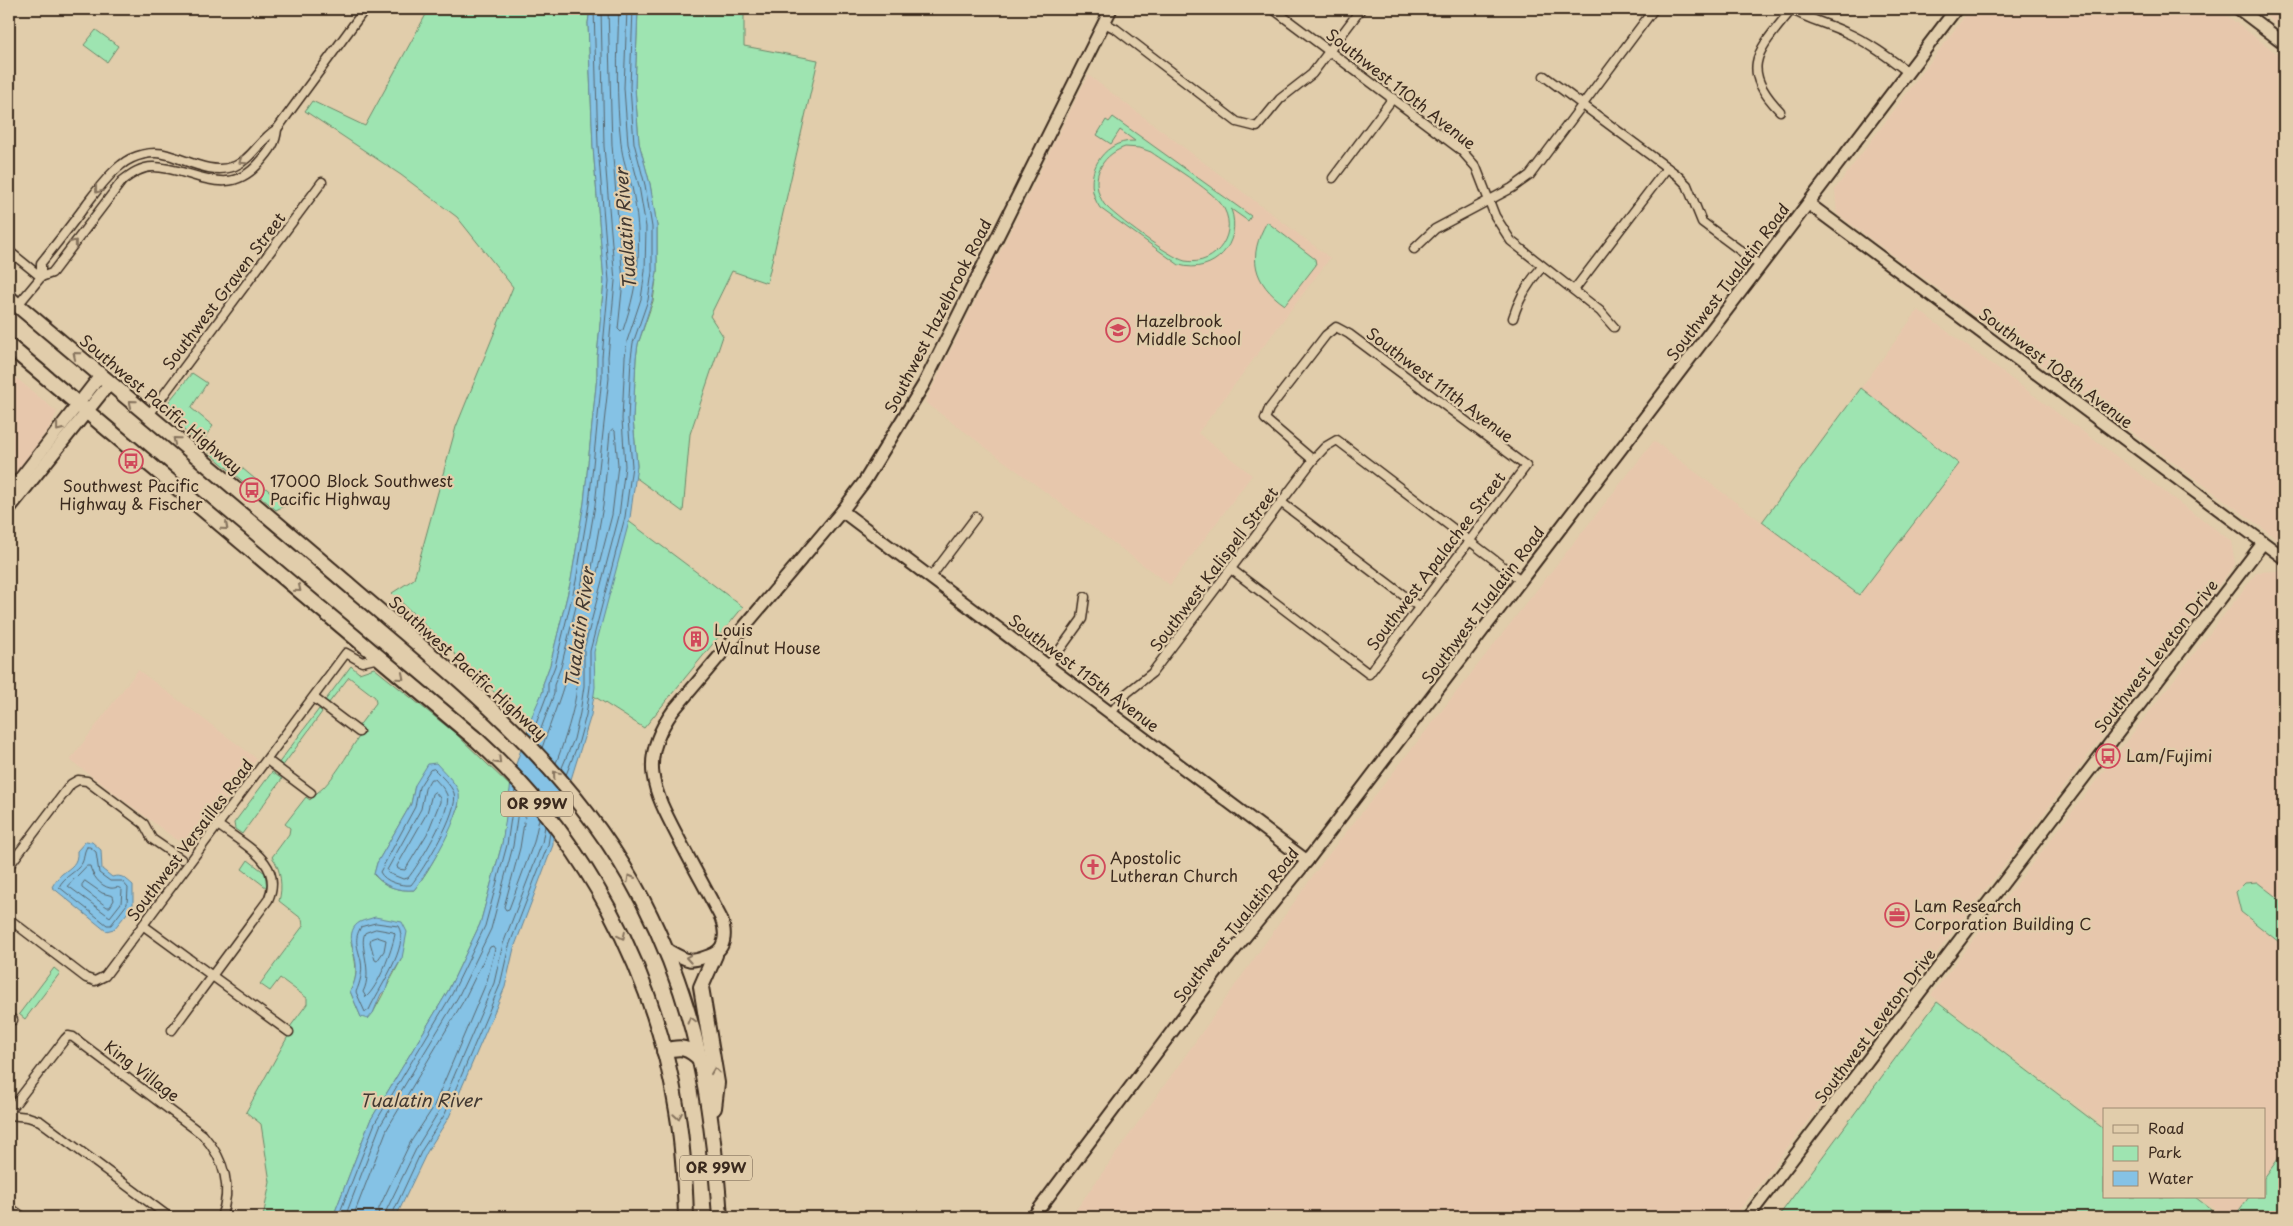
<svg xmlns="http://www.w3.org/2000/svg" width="2293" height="1226" viewBox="0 0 2293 1226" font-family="'Playpen Sans',sans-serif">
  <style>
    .built { fill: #e7c7ac }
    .green { fill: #9ee4b1; stroke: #6c8768; fill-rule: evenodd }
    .water { fill: #85c2e5; stroke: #678595 }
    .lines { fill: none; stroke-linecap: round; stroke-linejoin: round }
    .shore { stroke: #59676e; stroke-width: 1 }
    .street-casing { stroke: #3b2a1e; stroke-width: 11 }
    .secondary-casing { stroke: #3b2a1e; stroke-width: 15 }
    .highway-casing { stroke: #3b2a1e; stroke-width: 18 }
    .street { stroke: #e1cdab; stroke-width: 8 }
    .secondary { stroke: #e1cdab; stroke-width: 11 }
    .highway { stroke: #e1cdab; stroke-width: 14 }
    .oneway { stroke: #86735d }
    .labels { text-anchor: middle; stroke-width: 4.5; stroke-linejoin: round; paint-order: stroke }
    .shield { fill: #e1cdab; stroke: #6d5b48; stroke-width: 1 }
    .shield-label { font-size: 15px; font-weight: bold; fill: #3b2a1e }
    .street-label { font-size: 16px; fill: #3b2a1e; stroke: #e1cdab }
    .poi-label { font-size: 16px; fill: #3b2a1e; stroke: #e1cdab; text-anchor: start }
    .water-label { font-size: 18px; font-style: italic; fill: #423932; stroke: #e1cdab }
  </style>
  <rect width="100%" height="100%" fill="#e1cdab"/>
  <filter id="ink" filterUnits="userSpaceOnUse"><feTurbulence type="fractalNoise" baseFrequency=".02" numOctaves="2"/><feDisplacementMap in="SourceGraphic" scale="10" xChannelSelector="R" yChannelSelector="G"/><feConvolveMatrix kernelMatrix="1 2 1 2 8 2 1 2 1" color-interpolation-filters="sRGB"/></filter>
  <g filter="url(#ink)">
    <g class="built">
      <path d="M 1970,9 L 2218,9 L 2284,59 L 2284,544 L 1837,214 L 1835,189 Z"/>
      <path d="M 2257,9 L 2284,9 L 2284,30 Z"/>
      <path d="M 1088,75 L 1330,258 L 1198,433 L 1252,475 L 1170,585 L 925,402 Z"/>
      <path d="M 1918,310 L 2231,541 L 2235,564 L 1734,1217 L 1071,1217 L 1322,863 L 1654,441 L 1859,595 L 1959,464 L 1861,388 Z"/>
      <path d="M 9,372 L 57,412 L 50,427 L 9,482 Z"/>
      <path d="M 2281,571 L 2284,574 L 2284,903 L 2257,883 L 2241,912 L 2284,946 L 2284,1151 L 2264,1178 L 2264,1110 L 2104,1110 L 2104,1125 L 1931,995 L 2257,572 Z"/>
      <path d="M 138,670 L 257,759 L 189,849 L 70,760 Z"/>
      <path d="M 2199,1197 L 2249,1197 L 2234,1217 L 2226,1217 Z"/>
    </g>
    <g class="green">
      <path d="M 429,9 L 590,9 L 588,23 L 593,147 L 604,281 L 597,357 L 597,376 L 584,503 L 571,580 L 550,665 L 543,684 L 543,691 L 529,726 L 392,593 L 414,579 L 456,427 L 513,287 L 457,217 L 401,175 L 305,111 L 312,101 L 365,126 Z"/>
      <path d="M 638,9 L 744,9 L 744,46 L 818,60 L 767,283 L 732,271 L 710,316 L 723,336 L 690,434 L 683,512 L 635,477 L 637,466 L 633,419 L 636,358 L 638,344 L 653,301 L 657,272 L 657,226 L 650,184 L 639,143 L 635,87 Z"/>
      <path d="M 96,30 L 118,46 L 107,62 L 84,45 Z"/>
      <path d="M 1113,117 L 1251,216 L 1248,221 L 1231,209 C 1243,243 1214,275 1179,265 L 1100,208 C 1080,179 1100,140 1135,141 L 1120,130 L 1111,144 L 1097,135 L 1106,120 L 1109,122 ZM 1125,147 L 1140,148 L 1151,152 C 1168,164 1210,189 1221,204 C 1241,230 1217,267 1185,261 C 1171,258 1114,216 1104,204 C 1089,181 1099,156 1125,147 Z"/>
      <path d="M 1267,222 L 1315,259 L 1316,265 L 1285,305 C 1253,283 1247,256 1267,222 Z"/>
      <path d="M 192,373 L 207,383 L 191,408 L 213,426 L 205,437 L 286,505 L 276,510 L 199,444 L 162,410 Z"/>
      <path d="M 1861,388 L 1959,464 L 1859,595 L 1762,522 Z"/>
      <path d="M 627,520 L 743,607 L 644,728 L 578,686 Z"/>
      <path d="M 351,666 L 359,673 L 374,668 L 455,733 L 511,787 L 502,844 L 480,924 L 448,991 L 370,1121 L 333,1217 L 263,1217 L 270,1182 L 261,1124 L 246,1112 L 292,1029 L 290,1027 L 307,1004 L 307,998 L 280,978 L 270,991 L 260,984 L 303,926 L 302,919 L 279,901 C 283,888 281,868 272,857 L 289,834 L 290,828 L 285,824 L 306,797 L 310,800 C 314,794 319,792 324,787 C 340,770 350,749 363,731 L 358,727 L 376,703 L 375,697 L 349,677 L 328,704 L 324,702 ZM 415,785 L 459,806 C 447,836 434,864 414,890 C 398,891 385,887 374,875 L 377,863 L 411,804 ZM 351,942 L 402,958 L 373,1013 L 361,1017 L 350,991 C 360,975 355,960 351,942 Z"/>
      <path d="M 319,709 L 322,712 L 282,767 L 278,764 Z"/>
      <path d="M 272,772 L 282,779 L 242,834 L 235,829 L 234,823 Z"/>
      <path d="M 248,860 L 265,873 L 267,888 L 242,869 Z"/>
      <path d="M 2257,882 L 2284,903 L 2284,946 L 2241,912 L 2236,892 L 2245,883 Z"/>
      <path d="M 54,968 L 60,973 L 25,1019 L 19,1014 Z"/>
      <path d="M 1937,1002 L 2104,1129 L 2104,1197 L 2195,1197 L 2221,1217 L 1778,1217 Z"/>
      <path d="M 2284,1151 L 2284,1217 L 2234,1217 L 2249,1197 L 2264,1197 L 2264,1178 Z"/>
    </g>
    <g class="water">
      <path d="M 590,9 L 638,9 L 635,87 L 639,143 L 650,184 L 657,226 L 657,272 L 652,301 L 638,344 L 636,358 L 633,419 L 637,466 L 630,518 L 594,652 L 595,687 L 591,715 L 553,837 L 553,845 L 514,948 L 505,987 L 449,1117 L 427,1152 L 396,1217 L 333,1217 L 370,1121 L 448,991 L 480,924 L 502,844 L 512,776 L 534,711 L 543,691 L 543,684 L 550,665 L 571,580 L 584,503 L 597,376 L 597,357 L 604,281 L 593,147 L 588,23 Z"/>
      <path d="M 436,763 C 443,771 454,781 458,790 C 467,810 427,873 414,890 C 398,891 384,887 374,874 L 377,863 L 411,804 L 415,785 L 428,764 Z"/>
      <path d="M 86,841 L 92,842 L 101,850 L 102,869 L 112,877 C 122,874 126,879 133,885 L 133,906 L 114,929 L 106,931 L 52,887 C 54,883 58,877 62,874 C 71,867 78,864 77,851 Z"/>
      <path d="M 375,917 L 402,922 L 407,932 L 402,958 L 389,980 L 386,990 L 381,994 L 373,1013 L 368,1019 L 361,1017 L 350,991 C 355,983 357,974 356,964 C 355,951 344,931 360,922 C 364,920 370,919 375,917 Z"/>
    </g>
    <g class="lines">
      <g class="shore">
        <path d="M 608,9 L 612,145 L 623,281 L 618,329 L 621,332 L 623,330 C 640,280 643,240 632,187 C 628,173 622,158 621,143 C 616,98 617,54 619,9"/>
        <path d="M 613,429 L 615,431 L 618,465 L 612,515 L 595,580 L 592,582 L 590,579 L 603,506 L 610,432 Z"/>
        <path d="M 531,737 L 548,692 L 548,684 L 555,666 L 576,581 L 589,504 L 602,377 L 602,357 L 609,281 L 598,146 L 594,9"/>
        <path d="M 536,742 L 554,694 L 554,685 L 561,667 L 582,582 L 595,505 L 609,378 L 608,357 L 615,281 L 604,146 L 601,9"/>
        <path d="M 542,748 C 552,718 564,690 571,659 L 574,658 C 586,680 565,740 556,763"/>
        <path d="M 434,769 C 440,775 451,785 454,793 C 460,811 423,870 411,885 C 401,886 385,882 380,872 L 415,807 L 419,787 L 430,770 Z"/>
        <path d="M 561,770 L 574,739 L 580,713 L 584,686 L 584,649 L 619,516 L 625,466 L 622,419 L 625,357 L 627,341 L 641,299 L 645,271 L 646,227 L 639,186 L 628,144 L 624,88 L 627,9"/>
        <path d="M 566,775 L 579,741 L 586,715 L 590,687 L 590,651 L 625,517 L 632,466 L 628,419 L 631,358 L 633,343 L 648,300 L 652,272 L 652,227 L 645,185 L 634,143 L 630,87 L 633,9"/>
        <path d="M 431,779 L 435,779 C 439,784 445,789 447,795 C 453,809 418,866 408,878 L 403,879 L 388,873 L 387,870 L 421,809 L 425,789 Z"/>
        <path d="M 435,792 L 440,798 L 440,802 L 427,834 L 405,870 L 398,869 L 397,866 L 427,813 L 432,794 Z"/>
        <path d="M 527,804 L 520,848 L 504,907 L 506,910 L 509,909 L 534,842 L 539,819"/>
        <path d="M 87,847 L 90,847 L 96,852 L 99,873 L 110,881 L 122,881 L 128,888 L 127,904 L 111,925 L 107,925 L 59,887 C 64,876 76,873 82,863 C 85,857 83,853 87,847 Z"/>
        <path d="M 87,866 L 90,866 C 92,875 100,886 110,888 C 116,889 117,885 122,890 L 121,903 L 110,917 L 68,886 Z"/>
        <path d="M 85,881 L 102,893 L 113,896 L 114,900 L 110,907 L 107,907 L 82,888 L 82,885 Z"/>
        <path d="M 376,923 L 398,926 C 411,945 377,991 369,1010 L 365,1012 L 356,992 C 360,983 363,972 361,961 C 358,948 353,939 361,927 Z"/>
        <path d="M 376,929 L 393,932 L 395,934 C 392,951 378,987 366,997 L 363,992 C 374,970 358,946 365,933 Z"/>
        <path d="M 377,937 L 386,940 L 384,951 L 377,961 L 375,960 L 370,942 L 371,939 Z"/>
        <path d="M 338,1217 L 375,1123 L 452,994 L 485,926 L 507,845 L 515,790"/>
        <path d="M 345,1217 L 380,1126 L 458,997 L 491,929 L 513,846 L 520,797"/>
        <path d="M 353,1217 L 387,1129 L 464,1000 L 490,947 L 493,946 L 495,949 L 487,981 L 433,1108 L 410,1143 L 379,1208 L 378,1217"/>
        <path d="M 385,1217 L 386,1211 L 417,1147 L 439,1111 L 494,983 L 503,944 L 542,843 L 545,826"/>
        <path d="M 391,1217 L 422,1150 L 445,1114 L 500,985 L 509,946 L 548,845 L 550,832"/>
      </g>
      <g class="street-casing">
        <g id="street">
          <path d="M 1273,9 L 1461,150 L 1476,167 L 1495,216 L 1511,241 L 1600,311 L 1614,327"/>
          <path d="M 1791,9 C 1809,20 1826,23 1845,32 C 1868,42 1888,57 1908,72"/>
          <path d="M 1104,23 L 1116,29 L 1237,122 L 1257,127 L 1280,99 L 1312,74 L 1361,9"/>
          <path d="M 1544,76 L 1677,175 L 1687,185 L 1702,222 L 1761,266"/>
          <path d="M 1780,111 C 1737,67 1760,49 1792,9"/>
          <path d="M 1333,178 L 1393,98"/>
          <path d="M 1414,249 L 1435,229 L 1512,188 L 1530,175 L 1654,9"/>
          <path d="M 9,251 L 41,277"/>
          <path d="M 41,277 L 41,263 C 57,243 73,223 88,202 C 98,189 108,175 121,165 C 133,155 153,150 168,155 C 189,161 212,175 235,166 C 252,159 260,139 277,129 L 365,9"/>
          <path d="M 1574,290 L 1667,168"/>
          <path d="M 17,306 L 41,277 L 52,273 L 122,181 C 131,174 141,167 153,167 C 192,167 226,202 260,162 C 270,151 276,143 277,129"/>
          <path d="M 1513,318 C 1519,298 1528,283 1542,267"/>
          <path d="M 148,416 L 322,182"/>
          <path d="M 1282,503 L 1419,607"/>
          <path d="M 1231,569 L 1369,674 L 1526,466 L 1349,334 L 1336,327 L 1326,335 L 1269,409 L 1265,419 L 1313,460"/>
          <path d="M 930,578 L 976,517"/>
          <path d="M 1048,666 L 1082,619 L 1085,597"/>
          <path d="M 314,698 L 359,732"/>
          <path d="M 1111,713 L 1127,693 L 1152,673 L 1313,460 L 1325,447 L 1337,440 L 1522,581"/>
          <path d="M 267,760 L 311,793"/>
          <path d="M 9,866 L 71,784 L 78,780 L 87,781 L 144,824 L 152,839 L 181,859"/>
          <path d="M 9,919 L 86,978 L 95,981 L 105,976 L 346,653 L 362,662 L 379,658"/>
          <path d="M 144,926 L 289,1032"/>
          <path d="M 9,1017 L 13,1020"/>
          <path d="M 172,1030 L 268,900 C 285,863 244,845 218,825"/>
          <path d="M 9,1112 L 65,1039 L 68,1036 L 73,1037 L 203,1135 C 224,1159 233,1186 221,1217"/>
          <path d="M 9,1115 L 28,1117 L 40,1121 L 169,1217"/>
          <path d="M 9,1207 L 23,1217"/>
        </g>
      </g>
      <g class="secondary-casing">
        <g id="secondary">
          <path d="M 2239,9 L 2284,43"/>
          <path d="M 1809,204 L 2284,558"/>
          <path d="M 9,493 L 100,376"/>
          <path d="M 9,509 L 109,384"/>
          <path d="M 842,511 L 1307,861"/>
          <path d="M 664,948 C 672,952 680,958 689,960 C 696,961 702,958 708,956 C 726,951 727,934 721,918 C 708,893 694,868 681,843 C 655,793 636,762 673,711 L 842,511 L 864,482 L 924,384 L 1111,9"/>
          <path d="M 1033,1217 L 1222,965 L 1307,861 L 1956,9"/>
          <path d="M 1748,1217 L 2263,543"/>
        </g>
      </g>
      <g class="highway-casing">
        <g id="highway">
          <path d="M 9,298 C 125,396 242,493 357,592 C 467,686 575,770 643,901 C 697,1006 712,1101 720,1217"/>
          <path d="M 9,346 L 477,740 C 583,836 655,970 677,1111 C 683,1146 685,1182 686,1217"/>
          <path d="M 664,1051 C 681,1046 688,1047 701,1060"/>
          <path d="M 714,1108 L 717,1083 L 701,987 L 715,955"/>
        </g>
      </g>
      <use href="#street" class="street"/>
      <use href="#secondary" class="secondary"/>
      <use href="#highway" class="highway"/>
    </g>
    <defs><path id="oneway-chevron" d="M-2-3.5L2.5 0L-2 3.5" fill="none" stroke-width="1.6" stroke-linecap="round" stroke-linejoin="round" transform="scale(1.25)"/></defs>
    <g class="oneway">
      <use href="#oneway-chevron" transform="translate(242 161) rotate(145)"/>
      <use href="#oneway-chevron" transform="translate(98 190) rotate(127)"/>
      <use href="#oneway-chevron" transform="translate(74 243) rotate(-52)"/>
      <use href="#oneway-chevron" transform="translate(76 355) rotate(-140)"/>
      <use href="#oneway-chevron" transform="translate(132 403) rotate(-140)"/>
      <use href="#oneway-chevron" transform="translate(59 428) rotate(128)"/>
      <use href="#oneway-chevron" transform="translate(176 440) rotate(-140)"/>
      <use href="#oneway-chevron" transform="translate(225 527) rotate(41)"/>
      <use href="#oneway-chevron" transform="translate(298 589) rotate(40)"/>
      <use href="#oneway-chevron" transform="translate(401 677) rotate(40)"/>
      <use href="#oneway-chevron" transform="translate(498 761) rotate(45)"/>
      <use href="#oneway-chevron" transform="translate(556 774) rotate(-130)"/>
      <use href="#oneway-chevron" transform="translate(630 878) rotate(-120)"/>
      <use href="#oneway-chevron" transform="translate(622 936) rotate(64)"/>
      <use href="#oneway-chevron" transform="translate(689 958) rotate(-170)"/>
      <use href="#oneway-chevron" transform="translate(691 1020) rotate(-106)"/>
      <use href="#oneway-chevron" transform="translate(715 1071) rotate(-98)"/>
      <use href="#oneway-chevron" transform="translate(678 1116) rotate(81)"/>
    </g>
  </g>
  <defs>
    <g id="school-ring" transform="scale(1.25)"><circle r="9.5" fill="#e1cdab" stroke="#d1495b" stroke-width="1.5"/><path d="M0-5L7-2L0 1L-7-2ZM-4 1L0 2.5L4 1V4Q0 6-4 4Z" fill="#d1495b"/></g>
    <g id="bus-ring" transform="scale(1.25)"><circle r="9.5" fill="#e1cdab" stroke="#d1495b" stroke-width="1.5"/><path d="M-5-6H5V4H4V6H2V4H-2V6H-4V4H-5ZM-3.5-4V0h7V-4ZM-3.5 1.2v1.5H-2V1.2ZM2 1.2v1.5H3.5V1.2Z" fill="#d1495b"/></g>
    <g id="building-ring" transform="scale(1.25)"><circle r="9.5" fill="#e1cdab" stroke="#d1495b" stroke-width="1.5"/><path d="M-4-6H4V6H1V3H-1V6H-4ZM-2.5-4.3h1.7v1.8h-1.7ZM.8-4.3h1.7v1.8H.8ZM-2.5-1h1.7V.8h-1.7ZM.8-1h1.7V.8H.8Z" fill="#d1495b"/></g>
    <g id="church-ring" transform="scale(1.25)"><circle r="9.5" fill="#e1cdab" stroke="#d1495b" stroke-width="1.5"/><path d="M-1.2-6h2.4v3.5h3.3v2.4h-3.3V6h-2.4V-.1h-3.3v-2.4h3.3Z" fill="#d1495b"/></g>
    <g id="office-ring" transform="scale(1.25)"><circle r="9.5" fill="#e1cdab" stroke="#d1495b" stroke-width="1.5"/><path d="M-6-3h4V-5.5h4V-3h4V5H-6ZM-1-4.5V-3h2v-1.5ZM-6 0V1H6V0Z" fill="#d1495b"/></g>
  </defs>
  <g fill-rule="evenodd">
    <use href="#school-ring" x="1118" y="330"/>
    <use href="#bus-ring" x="131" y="461"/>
    <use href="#bus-ring" x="252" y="490"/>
    <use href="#building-ring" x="696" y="639"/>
    <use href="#bus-ring" x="2108" y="756"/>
    <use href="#church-ring" x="1093" y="867"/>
    <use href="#office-ring" x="1897" y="915"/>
  </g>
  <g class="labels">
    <g class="shield">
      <rect x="501" y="791.5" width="72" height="25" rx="4"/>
      <rect x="680" y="1155.5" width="72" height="25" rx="4"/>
    </g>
    <g class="shield-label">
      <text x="537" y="809">OR 99W</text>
      <text x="716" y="1173">OR 99W</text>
    </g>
    <g class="street-label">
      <text transform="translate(1401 89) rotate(38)" y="6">Southwest 110th Avenue</text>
      <text transform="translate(1728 282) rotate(-53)" y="6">Southwest Tualatin Road</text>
      <text transform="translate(224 291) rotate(-53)" y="6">Southwest Graven Street</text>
      <text transform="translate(938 316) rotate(-63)" y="6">Southwest Hazelbrook Road</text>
      <text transform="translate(2056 368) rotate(37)" y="6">Southwest 108th Avenue</text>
      <text transform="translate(1440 385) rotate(37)" y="6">Southwest 111th Avenue</text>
      <text transform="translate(161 404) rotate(40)" y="6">Southwest Pacific Highway</text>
      <text transform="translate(1436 561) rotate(-53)" y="6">Southwest Apalachee Street</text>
      <text transform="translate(1214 569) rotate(-53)" y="6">Southwest Kalispell Street</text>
      <text transform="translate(1483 605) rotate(-53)" y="6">Southwest Tualatin Road</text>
      <text transform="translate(2156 656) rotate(-52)" y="6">Southwest Leveton Drive</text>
      <text transform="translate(468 668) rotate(42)" y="6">Southwest Pacific Highway</text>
      <text transform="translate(1084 673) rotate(37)" y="6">Southwest 115th Avenue</text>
      <text transform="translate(190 840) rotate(-53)" y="6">Southwest Versailles Road</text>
      <text transform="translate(1236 925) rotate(-52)" y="6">Southwest Tualatin Road</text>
      <text transform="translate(1875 1026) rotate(-53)" y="6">Southwest Leveton Drive</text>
      <text transform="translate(142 1071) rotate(37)" y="6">King Village</text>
    </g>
    <g class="poi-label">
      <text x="1136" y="327">Hazelbrook<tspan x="1136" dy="18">Middle School</tspan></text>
      <text x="270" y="487">17000 Block Southwest<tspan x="270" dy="18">Pacific Highway</tspan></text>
      <text x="131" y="492" text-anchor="middle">Southwest Pacific<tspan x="131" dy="18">Highway &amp; Fischer</tspan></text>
      <text x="714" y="636">Louis<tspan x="714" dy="18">Walnut House</tspan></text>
      <text x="2126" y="762">Lam/Fujimi</text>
      <text x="1110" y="864">Apostolic<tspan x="1110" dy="18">Lutheran Church</tspan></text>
      <text x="1914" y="912">Lam Research<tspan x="1914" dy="18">Corporation Building C</tspan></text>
    </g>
    <g class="water-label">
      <text transform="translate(626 229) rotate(-94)" y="6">Tualatin River</text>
      <text transform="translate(580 628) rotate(-82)" y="6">Tualatin River</text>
      <text x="420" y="1107">Tualatin River</text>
    </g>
  </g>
  <rect width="2293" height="1226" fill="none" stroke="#e1cdab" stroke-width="30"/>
  <rect x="15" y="15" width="2263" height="1196" fill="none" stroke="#3b2a1e" stroke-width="2" filter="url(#ink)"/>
  <rect x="2103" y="1108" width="162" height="90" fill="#e1cdab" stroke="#9f8c73"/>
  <rect x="2113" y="1125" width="25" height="8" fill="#e1cdab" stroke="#9f8c73"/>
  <text x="2148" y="1134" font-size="15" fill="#3b2a1e">Road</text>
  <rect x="2113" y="1146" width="25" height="15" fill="#9ee4b1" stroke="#9f8c73"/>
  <text x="2148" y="1158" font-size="15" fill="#3b2a1e">Park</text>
  <rect x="2113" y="1171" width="25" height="15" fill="#85c2e5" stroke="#9f8c73"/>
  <text x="2148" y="1184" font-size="15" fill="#3b2a1e">Water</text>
</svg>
